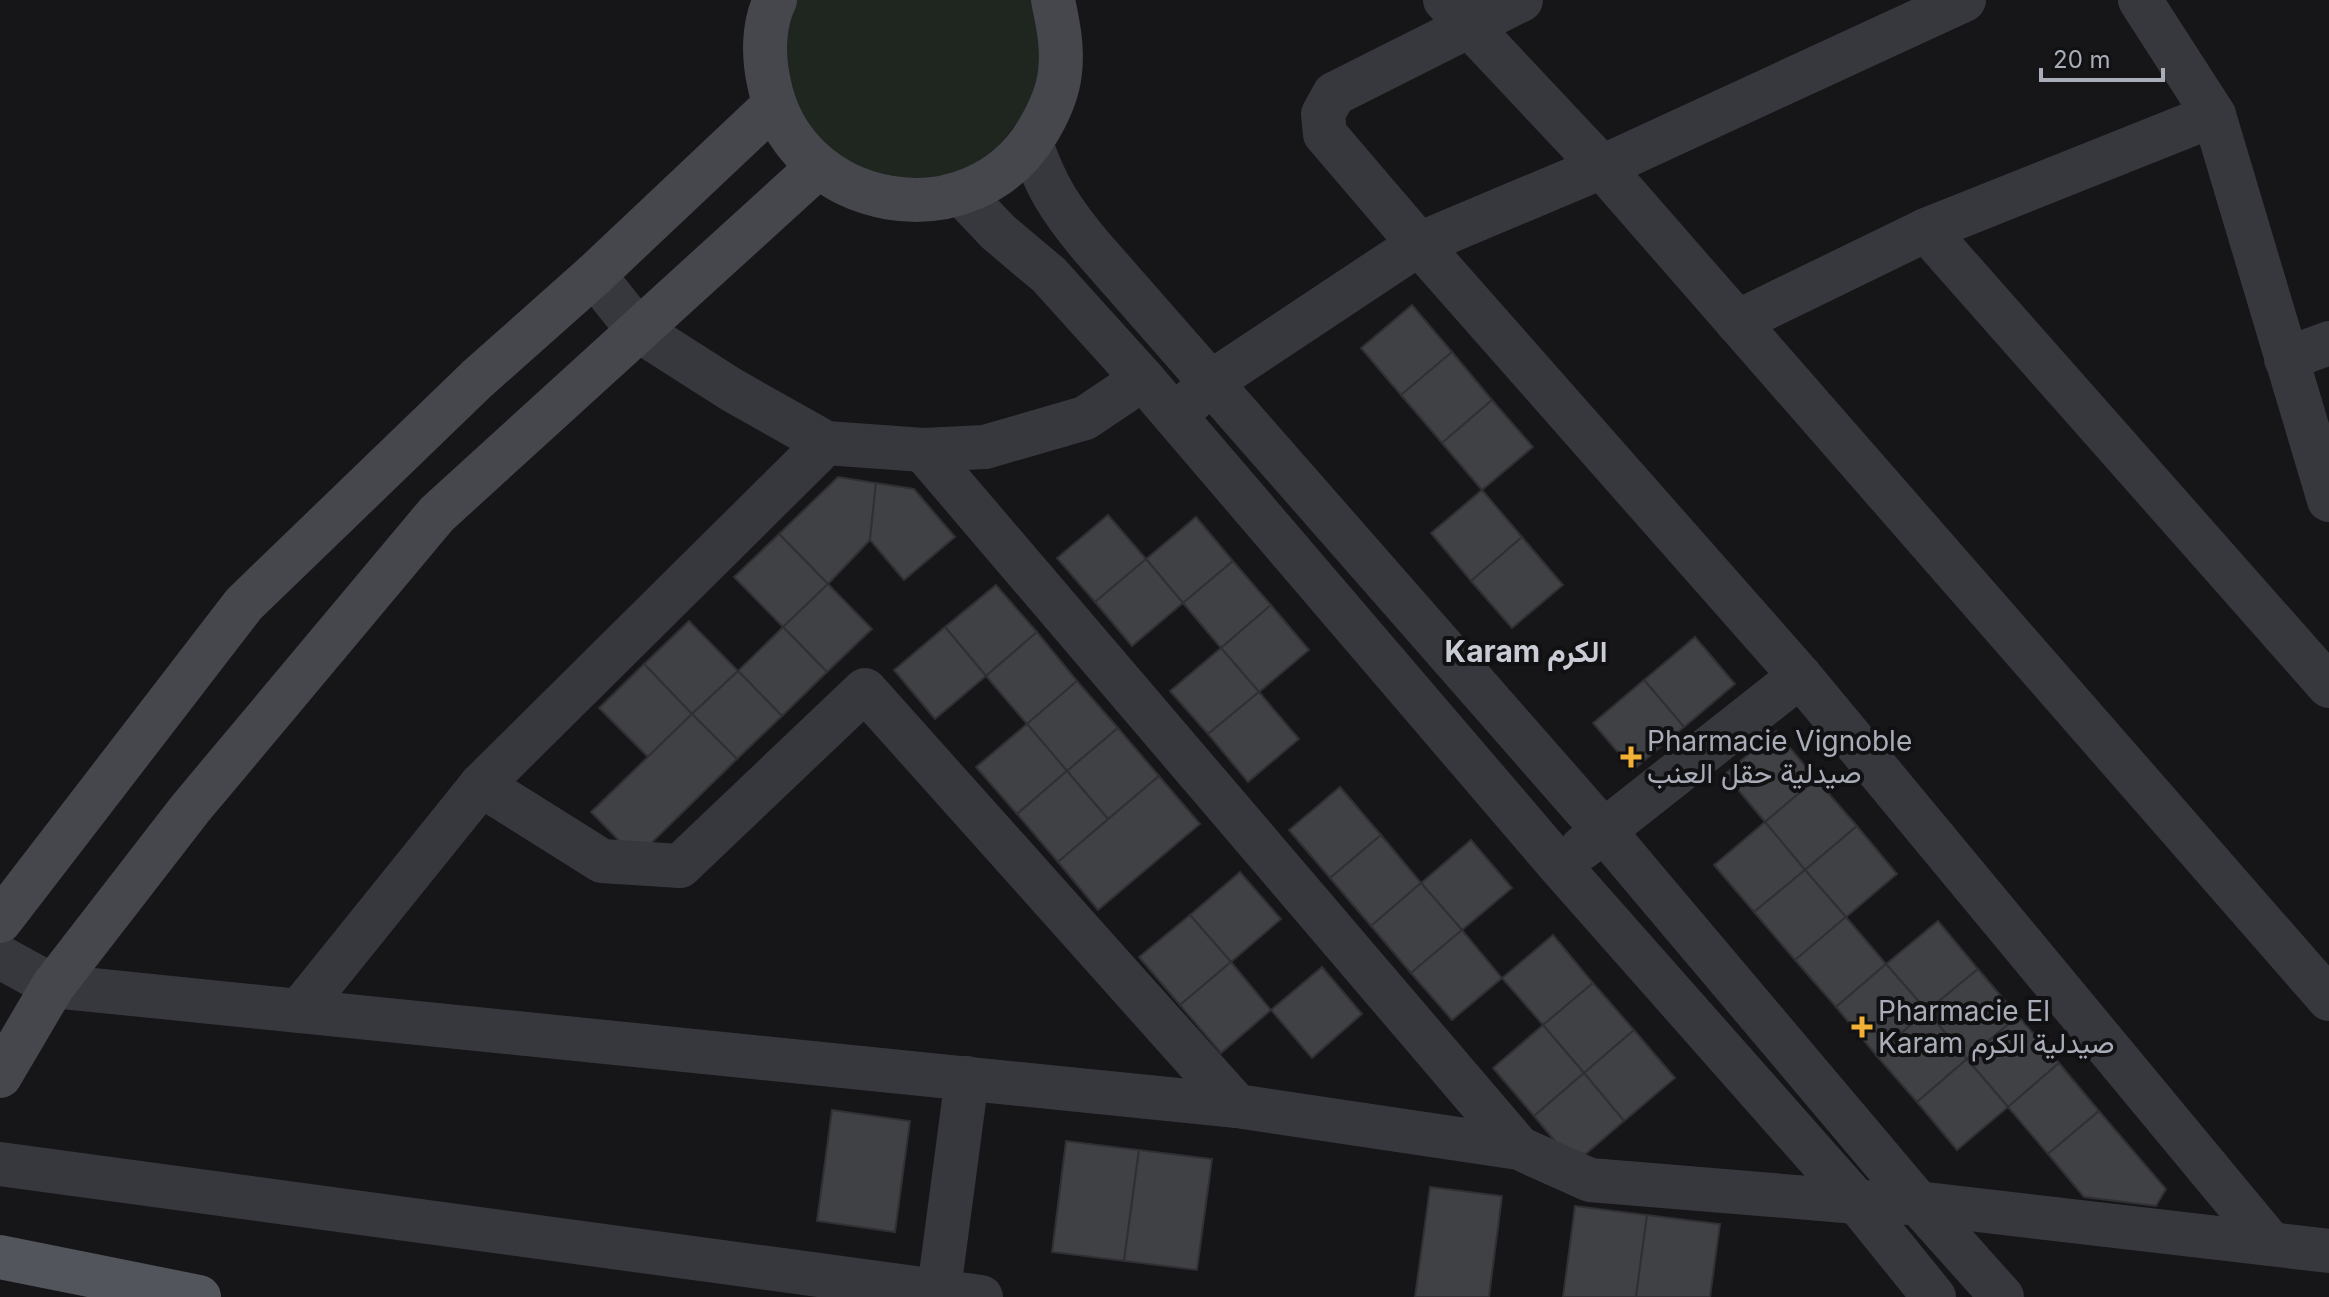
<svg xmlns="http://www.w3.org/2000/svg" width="2329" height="1297" viewBox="0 0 2329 1297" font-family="Inter,Vazirmatn,sans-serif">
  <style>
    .green { fill: #1e261f }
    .building { fill: #404145; stroke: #303034; stroke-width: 2 }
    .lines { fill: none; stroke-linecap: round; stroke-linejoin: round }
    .street { stroke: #37383d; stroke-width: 44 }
    .secondary { stroke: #45474d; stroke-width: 44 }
    .primary { stroke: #53555c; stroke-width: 44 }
    .poi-dot { fill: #f2b134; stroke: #111113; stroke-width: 3 }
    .labels { text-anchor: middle; stroke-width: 8; stroke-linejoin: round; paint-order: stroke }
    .poi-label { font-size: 28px; fill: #a8adb8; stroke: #111113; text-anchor: start }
    .neighbourhood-label { font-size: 30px; font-weight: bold; fill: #c9ccd4; stroke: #111113 }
  </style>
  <rect width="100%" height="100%" fill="#161618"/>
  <path class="green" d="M 794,0 L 1031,0 L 1035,6 L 1042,72 L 1033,103 L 989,158 L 955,175 L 889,180 L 830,153 L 803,123 L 787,87 L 782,47 Z"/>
  <g class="building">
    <path d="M 1412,305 L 1452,352 L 1401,395 L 1361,348 Z"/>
    <path d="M 1452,352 L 1492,400 L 1442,443 L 1401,395 Z"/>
    <path d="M 1492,400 L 1533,447 L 1482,490 L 1442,443 Z"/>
    <path d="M 838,477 L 876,483 L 870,540 L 828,584 L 779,534 Z"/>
    <path d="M 876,483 L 914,489 L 955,537 L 904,580 L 870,540 Z"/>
    <path d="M 1482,490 L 1522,537 L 1471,581 L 1431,533 Z"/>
    <path d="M 1108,515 L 1146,559 L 1095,602 L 1057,558 Z"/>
    <path d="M 1196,517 L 1233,561 L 1183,603 L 1146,559 Z"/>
    <path d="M 779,534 L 828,584 L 783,627 L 734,577 Z"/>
    <path d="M 1522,537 L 1563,585 L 1512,628 L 1471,581 Z"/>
    <path d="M 1146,559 L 1183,603 L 1132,646 L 1095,602 Z"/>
    <path d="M 1233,561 L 1271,605 L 1221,648 L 1183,603 Z"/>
    <path d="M 828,584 L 872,629 L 827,672 L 783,627 Z"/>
    <path d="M 996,585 L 1037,632 L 986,676 L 945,627 Z"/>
    <path d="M 1271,605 L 1309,650 L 1259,692 L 1221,648 Z"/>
    <path d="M 689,621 L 738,671 L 692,714 L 644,664 Z"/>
    <path d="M 783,627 L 827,672 L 782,716 L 738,671 Z"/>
    <path d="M 945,627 L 986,676 L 935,719 L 894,670 Z"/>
    <path d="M 1037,632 L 1077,681 L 1027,724 L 986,676 Z"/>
    <path d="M 1695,637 L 1735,684 L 1684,727 L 1644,680 Z"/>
    <path d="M 1221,648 L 1259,692 L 1208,734 L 1170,691 Z"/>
    <path d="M 644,664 L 692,714 L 648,757 L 599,708 Z"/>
    <path d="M 738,671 L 782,716 L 737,759 L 692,714 Z"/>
    <path d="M 1644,680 L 1684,727 L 1633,770 L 1593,723 Z"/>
    <path d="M 1077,681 L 1118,728 L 1067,771 L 1027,724 Z"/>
    <path d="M 1259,692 L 1299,739 L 1248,782 L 1208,734 Z"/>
    <path d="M 692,714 L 737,759 L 636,858 L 591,812 Z"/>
    <path d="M 1027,724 L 1067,771 L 1017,814 L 976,767 Z"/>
    <path d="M 1118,728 L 1159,776 L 1108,819 L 1067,771 Z"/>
    <path d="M 1776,731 L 1816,779 L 1765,822 L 1725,774 Z"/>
    <path d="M 1067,771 L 1108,819 L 1058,862 L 1017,814 Z"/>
    <path d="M 1159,776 L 1200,824 L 1098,910 L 1058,862 Z"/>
    <path d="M 1816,779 L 1857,826 L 1805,870 L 1765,822 Z"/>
    <path d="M 1340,787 L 1381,835 L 1330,878 L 1289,830 Z"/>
    <path d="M 1765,822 L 1805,870 L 1754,912 L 1714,865 Z"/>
    <path d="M 1857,826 L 1897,874 L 1846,917 L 1805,870 Z"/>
    <path d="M 1381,835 L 1421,883 L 1371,926 L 1330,878 Z"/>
    <path d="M 1471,840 L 1512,888 L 1462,930 L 1421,883 Z"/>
    <path d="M 1805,870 L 1846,917 L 1795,960 L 1754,912 Z"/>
    <path d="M 1240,872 L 1281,919 L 1231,962 L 1190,915 Z"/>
    <path d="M 1421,883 L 1462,930 L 1411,973 L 1371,926 Z"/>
    <path d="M 1190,915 L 1231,962 L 1180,1005 L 1139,957 Z"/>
    <path d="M 1846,917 L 1886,964 L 1836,1007 L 1795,960 Z"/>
    <path d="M 1938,921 L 1978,969 L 1927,1011 L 1886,964 Z"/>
    <path d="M 1462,930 L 1502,978 L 1452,1020 L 1411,973 Z"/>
    <path d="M 1553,935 L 1593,983 L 1543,1025 L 1502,978 Z"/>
    <path d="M 1231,962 L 1271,1010 L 1221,1053 L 1180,1005 Z"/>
    <path d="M 1886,964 L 1927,1011 L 1876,1055 L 1836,1007 Z"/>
    <path d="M 1322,967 L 1362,1014 L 1312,1058 L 1271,1010 Z"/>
    <path d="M 1978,969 L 2018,1016 L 1967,1059 L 1927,1011 Z"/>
    <path d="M 1593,983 L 1634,1030 L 1584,1073 L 1543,1025 Z"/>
    <path d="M 1927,1011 L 1967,1059 L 1917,1102 L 1876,1055 Z"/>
    <path d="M 2018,1016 L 2059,1063 L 2008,1107 L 1967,1059 Z"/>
    <path d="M 1543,1025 L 1584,1073 L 1534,1116 L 1493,1068 Z"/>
    <path d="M 1634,1030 L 1675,1078 L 1624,1121 L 1584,1073 Z"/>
    <path d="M 1967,1059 L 2008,1107 L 1957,1150 L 1917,1102 Z"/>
    <path d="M 2059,1063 L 2099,1111 L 2048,1154 L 2008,1107 Z"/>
    <path d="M 1584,1073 L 1624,1121 L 1574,1164 L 1534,1116 Z"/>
    <path d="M 832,1110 L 910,1121 L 895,1232 L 817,1221 Z"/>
    <path d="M 2099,1111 L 2166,1189 L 2156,1206 L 2084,1197 L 2048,1154 Z"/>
    <path d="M 1066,1141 L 1139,1150 L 1124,1261 L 1052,1252 Z"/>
    <path d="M 1139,1150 L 1212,1159 L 1197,1270 L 1124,1261 Z"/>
    <path d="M 1430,1187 L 1502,1196 L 1489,1297 L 1415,1297 Z"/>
    <path d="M 1575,1206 L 1647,1215 L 1636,1297 L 1563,1297 Z"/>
    <path d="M 1647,1215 L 1720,1224 L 1710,1297 L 1636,1297 Z"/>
  </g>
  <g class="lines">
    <g class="street">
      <path d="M 1445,0 L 1602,167 L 2329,999"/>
      <path d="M 1521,0 L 1334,94 L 1323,114 L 1325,134 L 1419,244 L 1800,676 L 2271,1244"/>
      <path d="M 2140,0 L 2214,115 L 2329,500"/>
      <path d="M 1031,143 C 1046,187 1061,210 1091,246 L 1604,831 L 1918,1203 L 2002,1297"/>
      <path d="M 961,193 L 998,232 L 1049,275 L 1143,379 L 1559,865 L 1857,1202 L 1934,1297"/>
      <path d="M 1926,230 L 2329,686"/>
      <path d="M 594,275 L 638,330 L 732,390 L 826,443 L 923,450 L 985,447 L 1085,418 L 1143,379"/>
      <path d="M 1737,322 L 1926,230 L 2214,115"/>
      <path d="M 2286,359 L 2329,343"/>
      <path d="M 1189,403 L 1211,382 L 1419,244 L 1602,167 L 1964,0"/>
      <path d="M 923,450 L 1519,1148"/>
      <path d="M 481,785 L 602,861 L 680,866 L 865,690 L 1237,1106"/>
      <path d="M 1582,848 L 1800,676"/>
      <path d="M 0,957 L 53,986 L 1237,1106 L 1519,1148 L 1590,1180 L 1857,1202 L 1918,1203 L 2329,1251"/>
      <path d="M 299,1011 L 481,785 L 826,443"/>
      <path d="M 0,1164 L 981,1297"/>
      <path d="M 938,1297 L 967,1078"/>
    </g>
    <g class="secondary">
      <path d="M 775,0 C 763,25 763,56 769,83 C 794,212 973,244 1039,129 C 1049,112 1058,92 1060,72 C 1063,47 1058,24 1053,0"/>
      <path d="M 0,921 L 244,604 L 477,379 L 594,275 L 773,106"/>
      <path d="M 0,1076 L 53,986 L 190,809 L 437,514 L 818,167"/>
    </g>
    <path class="primary" d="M 0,1257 L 199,1297"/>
  </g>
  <g class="poi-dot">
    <path d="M1627 745h8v8h8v8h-8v8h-8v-8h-8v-8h8z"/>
    <path d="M1858 1015h8v8h8v8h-8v8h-8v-8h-8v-8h8z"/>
  </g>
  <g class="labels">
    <g class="poi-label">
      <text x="1647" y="751">Pharmacie Vignoble<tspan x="1647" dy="32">صيدلية حقل العنب</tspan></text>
      <text x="1878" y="1021">Pharmacie El<tspan x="1878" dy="32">Karam صيدلية الكرم</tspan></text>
    </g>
    <g class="neighbourhood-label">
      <text x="1526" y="662">Karam الكرم</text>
    </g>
  </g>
  <path d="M2041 68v12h122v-12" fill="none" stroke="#a8adb8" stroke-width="4"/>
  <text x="2053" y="68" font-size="24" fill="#a8adb8" stroke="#111113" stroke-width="6" paint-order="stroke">20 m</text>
</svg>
